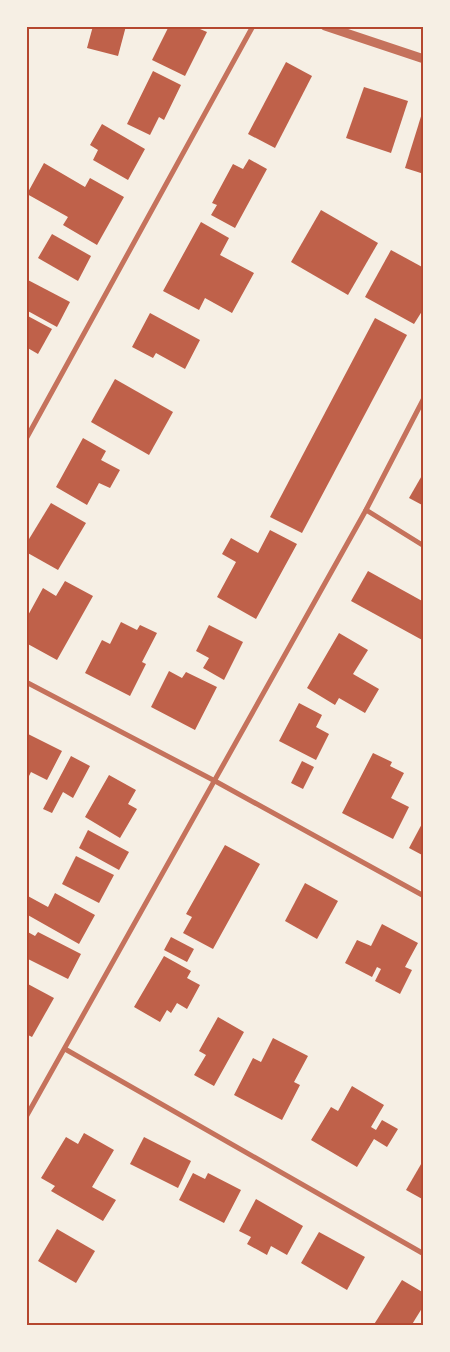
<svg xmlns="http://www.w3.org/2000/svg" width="450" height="1352" viewBox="0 0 450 1352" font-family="'Times New Roman',serif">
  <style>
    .building { fill: #bf614a }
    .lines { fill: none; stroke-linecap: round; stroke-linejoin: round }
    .minor { stroke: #c5725c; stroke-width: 5 }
    .tertiary { stroke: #c5725c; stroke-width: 9 }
    .neatline { fill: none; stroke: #b5482f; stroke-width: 2 }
  </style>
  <rect width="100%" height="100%" fill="#f6efe4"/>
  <g class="building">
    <path d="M 93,26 L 126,26 L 118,56 L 87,48 Z"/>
    <path d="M 169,26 L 193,26 L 207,32 L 185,76 L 152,60 Z"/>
    <path d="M 286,62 L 312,76 L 275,148 L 248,134 Z"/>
    <path d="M 153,71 L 181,85 L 164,120 L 159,117 L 150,135 L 127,124 Z"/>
    <path d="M 364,87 L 408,101 L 391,153 L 346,138 Z"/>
    <path d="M 423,110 L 424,110 L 424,174 L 405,168 Z"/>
    <path d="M 102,124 L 145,149 L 128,180 L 93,160 L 98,150 L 90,145 Z"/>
    <path d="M 249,159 L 267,169 L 235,228 L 211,215 L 217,205 L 212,203 L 233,164 L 243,169 Z"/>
    <path d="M 44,163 L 85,187 L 90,178 L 124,197 L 97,245 L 63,225 L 68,217 L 27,194 Z"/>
    <path d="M 321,210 L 378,243 L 348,295 L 291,262 Z"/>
    <path d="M 201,222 L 229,238 L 220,255 L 254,273 L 232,313 L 205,298 L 199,310 L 163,291 Z"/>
    <path d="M 52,234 L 91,256 L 78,281 L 38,258 Z"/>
    <path d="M 391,250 L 424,268 L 424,308 L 414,324 L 365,297 Z"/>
    <path d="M 26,279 L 70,302 L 57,327 L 26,310 Z"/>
    <path d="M 150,313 L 200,340 L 185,369 L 156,353 L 153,358 L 132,347 Z"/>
    <path d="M 26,315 L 52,329 L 38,354 L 26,347 Z"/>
    <path d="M 375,318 L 407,335 L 302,533 L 270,517 Z"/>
    <path d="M 115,379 L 173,412 L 149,455 L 91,422 Z"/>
    <path d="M 83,438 L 106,451 L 101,460 L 120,470 L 110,488 L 99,483 L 87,505 L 56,487 Z"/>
    <path d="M 424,472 L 424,506 L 409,498 Z"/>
    <path d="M 51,503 L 86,523 L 58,570 L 26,552 L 26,544 Z"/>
    <path d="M 270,530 L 297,544 L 256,619 L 217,597 L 236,562 L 222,554 L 231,538 L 258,553 Z"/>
    <path d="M 368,571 L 424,602 L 424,641 L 351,601 Z"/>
    <path d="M 65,581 L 93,596 L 57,660 L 26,643 L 26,619 L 43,588 L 56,596 Z"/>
    <path d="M 121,622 L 137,630 L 140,625 L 157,633 L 142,662 L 146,664 L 130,696 L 85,673 L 102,640 L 110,644 Z"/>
    <path d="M 209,625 L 243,642 L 224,680 L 203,668 L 209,658 L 196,651 Z"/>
    <path d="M 339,633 L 368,650 L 353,674 L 379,689 L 365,713 L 339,698 L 335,705 L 307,688 Z"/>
    <path d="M 169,671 L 182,678 L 186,672 L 217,687 L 195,730 L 151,707 Z"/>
    <path d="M 299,703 L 322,715 L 316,727 L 329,734 L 316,760 L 279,741 Z"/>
    <path d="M 26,733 L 62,751 L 47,780 L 31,772 L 26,782 Z"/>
    <path d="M 373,753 L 392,762 L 390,766 L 404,773 L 391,798 L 409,807 L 393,839 L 342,813 Z"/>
    <path d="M 71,756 L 90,766 L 73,798 L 63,792 L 52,813 L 43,809 Z"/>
    <path d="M 302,761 L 314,767 L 303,789 L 291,783 Z"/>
    <path d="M 109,775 L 136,790 L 128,804 L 137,809 L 120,838 L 85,817 Z"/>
    <path d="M 424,820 L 424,856 L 409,848 Z"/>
    <path d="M 88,830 L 129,852 L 119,870 L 79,848 Z"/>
    <path d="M 225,845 L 260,864 L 213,949 L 183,933 L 192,917 L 186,914 Z"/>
    <path d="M 76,856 L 114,875 L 99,903 L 62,884 Z"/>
    <path d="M 305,883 L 338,901 L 317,939 L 285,921 Z"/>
    <path d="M 55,893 L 95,915 L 79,944 L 26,914 L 26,895 L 48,907 Z"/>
    <path d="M 382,924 L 418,943 L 405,967 L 412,970 L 400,994 L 375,981 L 381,969 L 377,967 L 372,977 L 345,963 L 357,940 L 371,946 Z"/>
    <path d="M 26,931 L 35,936 L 38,932 L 81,954 L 68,979 L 26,958 Z"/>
    <path d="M 171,937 L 194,949 L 187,962 L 164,950 Z"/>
    <path d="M 164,956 L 191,971 L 187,978 L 200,985 L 187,1009 L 177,1003 L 171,1013 L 167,1010 L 160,1022 L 134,1007 Z"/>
    <path d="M 26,983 L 54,998 L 32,1037 L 26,1034 Z"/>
    <path d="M 218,1017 L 244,1032 L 214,1086 L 194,1075 L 206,1055 L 199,1051 Z"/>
    <path d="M 273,1038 L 308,1056 L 294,1082 L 300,1085 L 282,1120 L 234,1095 L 253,1058 L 261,1062 Z"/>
    <path d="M 352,1086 L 384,1105 L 371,1127 L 376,1130 L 382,1120 L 398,1129 L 387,1147 L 374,1139 L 357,1167 L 311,1140 L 331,1107 L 338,1111 Z"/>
    <path d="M 84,1133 L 114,1150 L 92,1187 L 116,1200 L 103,1221 L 51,1191 L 55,1186 L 41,1178 L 66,1137 L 78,1144 Z"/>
    <path d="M 144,1137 L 191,1161 L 178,1188 L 130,1164 Z"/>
    <path d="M 424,1159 L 424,1200 L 406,1190 Z"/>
    <path d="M 193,1173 L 205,1179 L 208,1173 L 241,1190 L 224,1223 L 179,1200 Z"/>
    <path d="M 256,1199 L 303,1226 L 287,1255 L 271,1246 L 267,1255 L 247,1244 L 251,1237 L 239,1231 Z"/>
    <path d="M 57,1229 L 95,1251 L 76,1283 L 38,1261 Z"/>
    <path d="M 319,1232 L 365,1257 L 347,1290 L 301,1263 Z"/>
    <path d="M 402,1280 L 424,1293 L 424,1305 L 411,1326 L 373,1326 Z"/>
  </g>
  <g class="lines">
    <g class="minor">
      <path d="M 26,439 L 253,26"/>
      <path d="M 366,510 L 424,546"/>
      <path d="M 26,682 L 215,781 L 424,896"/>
      <path d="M 65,1049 L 424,1254"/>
      <path d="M 26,1117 L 366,510 L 424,398"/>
    </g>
    <path class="tertiary" d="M 325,26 L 424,59"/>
  </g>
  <rect width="450" height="1352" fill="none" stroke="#f6efe4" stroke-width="55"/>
  <rect x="28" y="28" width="394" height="1296" class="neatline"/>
</svg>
